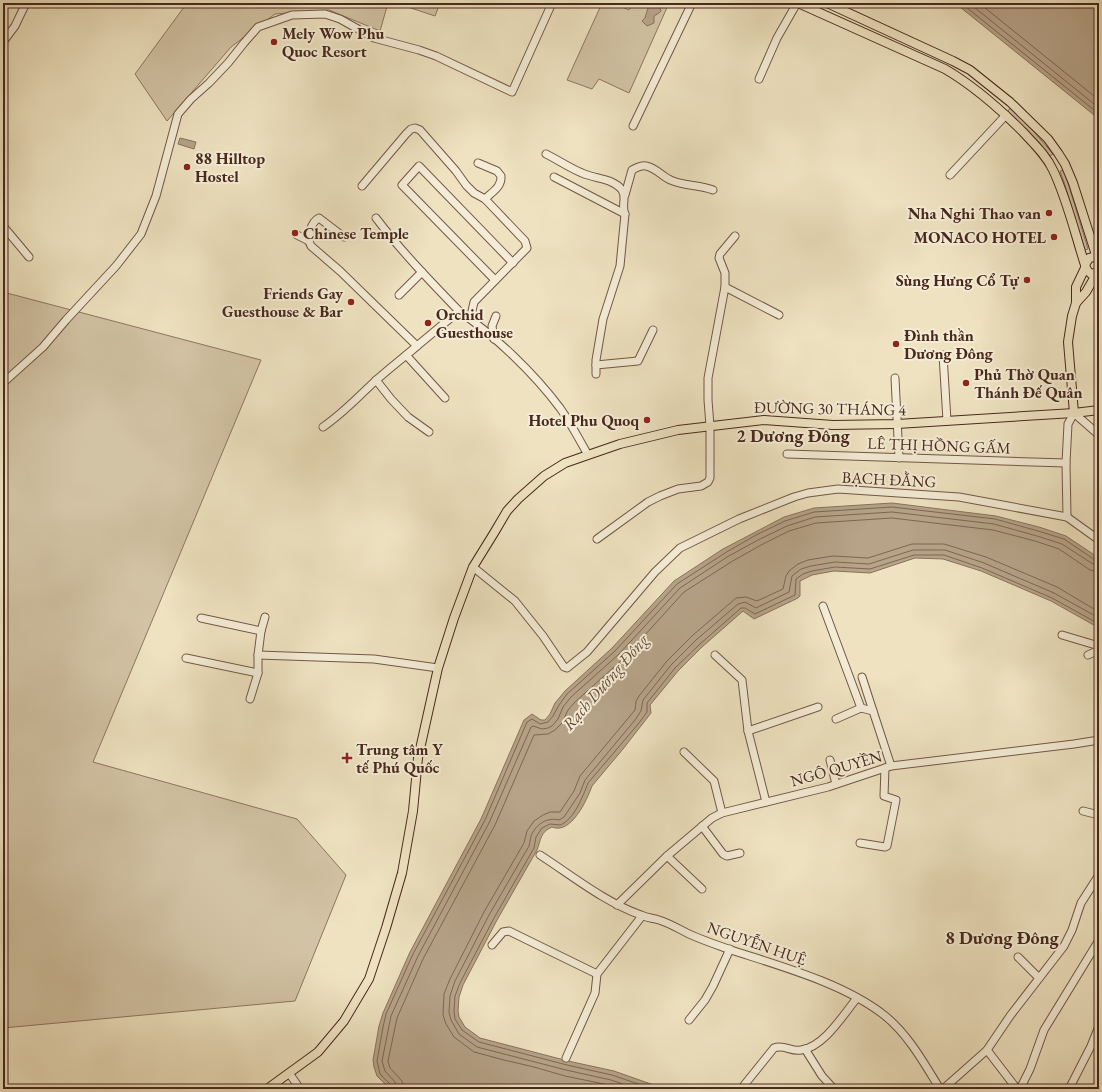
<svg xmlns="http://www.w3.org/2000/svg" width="1102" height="1092" viewBox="0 0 1102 1092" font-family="'EB Garamond',serif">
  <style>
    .green { fill: #d2c3a4; stroke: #8d7660 }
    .water { fill: #b6a388; stroke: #8a725d }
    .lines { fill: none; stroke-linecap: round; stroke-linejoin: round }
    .shore { stroke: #7f6652; stroke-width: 1 }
    .minor-casing { stroke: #725745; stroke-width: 9 }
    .major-casing { stroke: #48291c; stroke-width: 10 }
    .minor { stroke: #f4ecd6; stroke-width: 7 }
    .major { stroke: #eee2c0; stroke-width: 8 }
    .poi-dot { fill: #8f2418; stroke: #f4ecd6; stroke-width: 1.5 }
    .labels { text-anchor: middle; stroke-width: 4; stroke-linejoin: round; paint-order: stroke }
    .poi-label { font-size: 16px; font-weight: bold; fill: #48291c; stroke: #f4ecd6; text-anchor: start }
    .street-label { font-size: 16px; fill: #48291c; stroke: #f4ecd6 }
    .water-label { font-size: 17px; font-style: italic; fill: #644837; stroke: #f4ecd6 }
    .quarter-label { font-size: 18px; font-weight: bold; fill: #48291c; stroke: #f4ecd6 }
  </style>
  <rect width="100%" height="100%" fill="#eee2c0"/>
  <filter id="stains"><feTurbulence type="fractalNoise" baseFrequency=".005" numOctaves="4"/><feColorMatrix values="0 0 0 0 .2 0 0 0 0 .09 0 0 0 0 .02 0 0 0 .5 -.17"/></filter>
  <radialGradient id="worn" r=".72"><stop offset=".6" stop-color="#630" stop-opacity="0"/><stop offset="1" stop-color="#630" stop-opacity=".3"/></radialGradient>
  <g class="green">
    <path d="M 187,3 L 388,3 L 380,31 L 329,10 L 275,14 L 231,47 L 167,121 L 135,74 Z"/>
    <path d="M 396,3 L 440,3 L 435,16 Z"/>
    <path d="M 602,3 L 613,3 L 629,10 L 632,3 L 669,3 L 629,93 L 599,79 L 592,89 L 567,80 Z"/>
    <path d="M 1010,108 L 1035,133 L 1053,154 L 1050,156 L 1038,141 L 1008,111 Z"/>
    <path d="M 1064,170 L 1088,249 L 1085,250 L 1065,185 L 1060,171 Z"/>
    <path d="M 3,292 L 261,360 L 93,762 L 297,819 L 346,875 L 295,1001 L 3,1028 Z"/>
  </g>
  <g class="water">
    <path d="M 955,3 L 1099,3 L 1099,119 Z"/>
    <path d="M 652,4 L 656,4 L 659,5 L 661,11 L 659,13 L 654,16 L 654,23 L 647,26 L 642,21 L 645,18 L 648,8 Z"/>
    <path d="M 180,138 L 196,142 L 194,149 L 178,144 Z"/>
    <path d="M 892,503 L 996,516 L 1039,527 L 1066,536 L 1099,558 L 1099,628 L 1051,601 L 981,571 L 943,559 L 915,558 L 870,573 L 834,571 L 812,575 L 800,581 L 800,596 L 798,598 L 754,619 L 743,611 L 702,647 L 678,671 L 650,705 L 651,713 L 623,749 L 592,786 C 587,800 571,835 552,827 C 540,832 541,840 537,850 L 497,920 L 463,985 L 459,997 L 458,1011 L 459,1017 L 465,1027 L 480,1038 L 568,1061 L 614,1071 L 665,1089 L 390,1089 L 377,1076 L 374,1067 L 373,1060 L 379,1026 L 383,1013 L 410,952 L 481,819 L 524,720 L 532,714 L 541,720 L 545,720 L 550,714 L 555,703 L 565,691 L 612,648 L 674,581 L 723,549 L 784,517 L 814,508 Z"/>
  </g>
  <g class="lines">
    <g class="shore">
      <path d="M 961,3 L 1099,114"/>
      <path d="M 969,3 L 1099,108"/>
      <path d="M 979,3 L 1099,100"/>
      <path d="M 392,1089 L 391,1085 L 380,1074 L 377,1061 L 383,1027 L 386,1014 L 413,954 L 485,820 L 527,722 L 532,719 L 540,724 L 548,722 L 553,716 L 559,705 L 567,694 L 615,651 L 677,584 L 725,553 L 756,535 L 785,521 L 814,512 L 892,507 L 995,519 L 1038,531 L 1064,539 L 1095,560 L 1099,561"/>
      <path d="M 397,1089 L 395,1082 L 385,1071 L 382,1061 L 391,1016 L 418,956 L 489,823 L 531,727 L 533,726 L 542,729 L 548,728 L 552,726 L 558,719 L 563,707 L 571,697 L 619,654 L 680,588 L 727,557 L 758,540 L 787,526 L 815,517 L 892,512 L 994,524 L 1037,536 L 1062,544 L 1093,564 L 1099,566"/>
      <path d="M 403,1089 L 402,1081 L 390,1068 L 388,1061 L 397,1018 L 423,959 L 495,825 L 534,735 L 548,734 L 555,730 L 562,723 L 568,710 L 575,702 L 623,659 L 684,592 L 731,562 L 761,545 L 789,531 L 816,523 L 892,518 L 993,530 L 1035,541 L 1059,549 L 1090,570 L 1099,572"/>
      <path d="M 620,1089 L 609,1085 L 565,1076 L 534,1067 L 504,1060 L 474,1052 L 454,1037 L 446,1024 L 443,1015 L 444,994 L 450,979 L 484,912 L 524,843 L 527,831 L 534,821 L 543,815 L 550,812 L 560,812 L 574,791 L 580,776 L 635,710 L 636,701 L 639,696 L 667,661 L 692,636 L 736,598 L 746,597 L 757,601 L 783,589 L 786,576 L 789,571 L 798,564 L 808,560 L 833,556 L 868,558 L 912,544 L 944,544 L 986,557 L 1057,587 L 1099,612"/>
      <path d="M 638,1089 L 611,1080 L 566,1070 L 477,1047 L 459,1034 L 451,1020 L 449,1012 L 450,996 L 455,981 L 489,915 L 529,846 C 530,843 530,840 531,836 C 536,824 547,817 559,820 L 564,817 L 580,793 L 585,780 L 635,720 L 641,711 L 643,700 L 671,665 L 696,640 L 738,604 L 745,602 L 756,608 L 789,592 L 792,576 L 801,569 L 811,566 L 835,562 L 869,564 L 913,550 L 945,550 L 984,563 L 1054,593 L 1099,618"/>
      <path d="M 653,1089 L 612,1075 L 567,1065 L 479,1042 L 462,1030 L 455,1019 L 454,1011 L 455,996 L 460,983 L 494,918 L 534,848 L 536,837 L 542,828 L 550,824 L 560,825 C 574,820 583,796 588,783 L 639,723 L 647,712 L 647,703 L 675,668 L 700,644 L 741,608 L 745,608 L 755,614 L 795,595 L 796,579 L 803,574 L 812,571 L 835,567 L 870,569 L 914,555 L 944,555 L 982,568 L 1052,598 L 1099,624"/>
    </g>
    <g class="minor-casing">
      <g id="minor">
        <path d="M 3,42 L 15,26 L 26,3"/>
        <path d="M 759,79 L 777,38 L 797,3"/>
        <path d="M 633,126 L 692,3"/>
        <path d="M 546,154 C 558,160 570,168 582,173 C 595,179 613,178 622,190 C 627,197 621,206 625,214 L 620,266 L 603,319 L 596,360 L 596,374"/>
        <path d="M 478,163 L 497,171 L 501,176 C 502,187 492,192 485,199"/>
        <path d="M 950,175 L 1006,115"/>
        <path d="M 554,177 L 625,214"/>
        <path d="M 362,186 L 406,134 L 411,129 L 415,128 L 420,130 L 456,171 L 466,185 L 474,193 L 485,199 L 525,241 L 527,248 L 474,302 L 472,311 L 475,322"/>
        <path d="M 625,195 L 632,170 C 636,168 641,165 646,166 C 657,168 663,178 673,181 C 686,186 700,185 713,190"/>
        <path d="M 376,218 C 401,251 430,281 459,311"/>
        <path d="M 3,226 L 29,257"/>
        <path d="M 297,235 L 309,241"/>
        <path d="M 344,237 L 319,218 C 311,222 306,238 311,246 L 340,271 L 417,346 L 459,311 C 496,337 533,372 560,408 C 570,422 579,439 588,455"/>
        <path d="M 495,280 L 402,185 L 419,166 L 513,263"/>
        <path d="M 725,287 L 725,273 L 719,258 L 720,254 L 735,236"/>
        <path d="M 399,295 L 422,272"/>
        <path d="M 494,339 L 492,326 L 496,316"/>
        <path d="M 406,355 L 445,398"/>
        <path d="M 943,355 L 947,421"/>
        <path d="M 596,365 L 638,361 L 653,330"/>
        <path d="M 895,378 L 899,458"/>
        <path d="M 376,380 L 391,399 L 408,417 L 429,432"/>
        <path d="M 3,383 L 43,347 L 66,320 L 116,266 L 141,234 L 156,196 L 178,114 L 191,99 L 209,83 L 228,63 L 244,43 L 258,27 L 292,15 L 325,14 L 340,19 L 374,38 L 419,50 L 436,56 L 512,92 L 552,3"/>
        <path d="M 323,427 C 342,414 355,400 372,384 C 386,371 402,359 417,346"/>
        <path d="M 787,454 L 1066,463"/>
        <path d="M 1067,517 L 1066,463 L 1068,424 L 1074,413 L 1099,435"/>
        <path d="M 597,539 L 648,502 L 660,496 L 678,489 L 701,486 L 708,482 L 710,478 L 710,426 L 708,400 L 708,378 L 725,287 L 779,315"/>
        <path d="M 473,567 L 515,601 L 543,636 L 564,667 L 567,668 L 587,652 L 655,572 L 680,548 L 739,519 L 794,497 L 808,493 L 838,489 L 853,490 L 959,497 L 1067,517 L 1099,540"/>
        <path d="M 823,606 L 861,708 L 873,711 L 891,766"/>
        <path d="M 201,618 L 261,631 L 258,655 L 258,673 L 250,699"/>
        <path d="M 261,631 L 265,617"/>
        <path d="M 1062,635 L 1099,646"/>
        <path d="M 258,655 L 374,659 L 438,668"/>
        <path d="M 715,655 L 742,680 L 748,731 L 766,802"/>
        <path d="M 1088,655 L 1099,650"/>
        <path d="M 186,658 L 258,673"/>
        <path d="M 862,677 L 873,711"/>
        <path d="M 836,719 L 861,708"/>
        <path d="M 748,731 L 818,707"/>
        <path d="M 684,752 L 714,781 L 722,813"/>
        <path d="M 830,760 L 836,784"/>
        <path d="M 1083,811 L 1099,815"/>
        <path d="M 702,826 L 723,854 L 727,856 L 740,853"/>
        <path d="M 860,843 L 885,847 L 887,846 L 896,800 L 884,796 L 885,768"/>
        <path d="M 540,855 C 571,875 606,903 641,915 C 647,918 653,918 659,920 C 669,923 679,929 689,934 C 702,940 717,945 731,950 C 780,966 843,983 884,1015 C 908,1034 924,1063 940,1089"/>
        <path d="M 667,856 L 702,889"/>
        <path d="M 617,905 L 667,856 L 712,818 L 722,813 L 828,787 L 891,766 L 1074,744 L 1099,740"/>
        <path d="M 492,945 L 503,932 L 509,931 L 597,974 L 642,916"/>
        <path d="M 1018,957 L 1039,978"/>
        <path d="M 689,1020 L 705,1000 L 713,986 L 730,949"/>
        <path d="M 805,1049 L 822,1076 L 834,1089"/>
        <path d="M 987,1050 L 1017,1089"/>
        <path d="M 566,1058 L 595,993 L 597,974"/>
        <path d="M 289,1073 L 300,1089"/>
        <path d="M 741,1089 L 774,1048 C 784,1044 791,1052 801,1050 C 824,1047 843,1015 857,998"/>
        <path d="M 926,1089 L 933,1089"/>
        <path d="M 943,1089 L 987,1050 L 1010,1016 L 1064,946 L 1072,930 L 1081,903 L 1099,875"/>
        <path d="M 1020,1089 L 1030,1069 L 1044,1030 L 1099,940"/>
        <path d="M 1069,1089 L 1091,1046 L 1099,1026"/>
      </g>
    </g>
    <g class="major-casing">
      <g id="major">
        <path d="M 798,3 L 945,69 C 974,86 999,108 1023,132 C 1034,144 1046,155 1053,170 C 1067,199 1075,234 1085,265"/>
        <path d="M 827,3 L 953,61 L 970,70 L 1010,102 L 1048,139 L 1058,153 L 1065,164 L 1073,183 L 1097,258"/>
        <path d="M 1099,259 L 1094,257 L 1089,258 L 1085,265 L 1087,270 L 1091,274 L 1099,272"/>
        <path d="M 1076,303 L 1086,292 L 1097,273"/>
        <path d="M 1074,413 L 1068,342 L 1072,316 L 1076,303 L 1076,287 L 1085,268"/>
        <path d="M 267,1089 L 318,1052 L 344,1021 L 369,979 L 386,928 L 402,873 L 413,811 L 418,758 L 438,668 L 454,618 L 473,567 L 494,533 L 507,511 L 518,499 L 544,476 L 565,463 L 588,455 L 620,444 L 678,430 L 764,420 L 833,425 L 897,424 L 1074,413 L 1099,410"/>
      </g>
    </g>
    <use href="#minor" class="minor"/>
    <use href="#major" class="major"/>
  </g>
  <g class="poi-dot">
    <circle cx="274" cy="42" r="4"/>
    <circle cx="187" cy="167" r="4"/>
    <circle cx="1049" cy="213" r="4"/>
    <circle cx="295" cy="233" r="4"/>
    <circle cx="1054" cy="237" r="4"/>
    <circle cx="1027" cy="280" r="4"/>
    <circle cx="351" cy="302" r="4"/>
    <circle cx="428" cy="323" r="4"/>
    <circle cx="896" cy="344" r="4"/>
    <circle cx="966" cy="383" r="4"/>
    <circle cx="647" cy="420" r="4"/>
    <path d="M345 752h4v4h4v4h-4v4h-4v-4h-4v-4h4z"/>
  </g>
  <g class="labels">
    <g class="poi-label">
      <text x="282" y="39">Mely Wow Phu<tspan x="282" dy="18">Quoc Resort</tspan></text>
      <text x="195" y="164">88 Hilltop<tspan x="195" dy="18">Hostel</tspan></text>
      <text x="1041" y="219" text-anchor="end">Nha Nghi Thao van</text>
      <text x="303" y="239">Chinese Temple</text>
      <text x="1046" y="243" text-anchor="end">MONACO HOTEL</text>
      <text x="1019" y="286" text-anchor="end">Sùng Hưng Cổ Tự</text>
      <text x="343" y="299" text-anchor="end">Friends Gay<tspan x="343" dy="18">Guesthouse &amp; Bar</tspan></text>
      <text x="436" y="320">Orchid<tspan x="436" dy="18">Guesthouse</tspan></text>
      <text x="904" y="341">Đình thần<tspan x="904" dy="18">Dương Đông</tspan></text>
      <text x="974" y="380">Phủ Thờ Quan<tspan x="974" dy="18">Thánh Đế Quân</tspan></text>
      <text x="639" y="426" text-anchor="end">Hotel Phu Quoq</text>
      <text x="356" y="755">Trung tâm Y<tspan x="356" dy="18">tế Phú Quốc</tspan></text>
    </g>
    <g class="street-label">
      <text transform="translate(830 408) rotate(1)" y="6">ĐƯỜNG 30 THÁNG 4</text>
      <text transform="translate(939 445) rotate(2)" y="6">LÊ THỊ HỒNG GẤM</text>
      <text transform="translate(889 479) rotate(3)" y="6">BẠCH ĐẰNG</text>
      <text transform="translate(836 768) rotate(-16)" y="6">NGÔ QUYỀN</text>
      <text transform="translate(757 943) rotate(19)" y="6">NGUYỄN HUỆ</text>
    </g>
    <g class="water-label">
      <text transform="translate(605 682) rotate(-49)" y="6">Rạch Dương Đông</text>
    </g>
    <g class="quarter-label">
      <text x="793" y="442">2 Dương Đông</text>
      <text x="1002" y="944">8 Dương Đông</text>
    </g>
  </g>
  <rect width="1102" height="1092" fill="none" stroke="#eee2c0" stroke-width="16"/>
  <rect x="4" y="4" width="1094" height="1084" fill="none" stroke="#48291c" stroke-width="2"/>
  <rect x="8" y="8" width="1086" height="1076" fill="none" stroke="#48291c"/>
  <rect width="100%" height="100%" filter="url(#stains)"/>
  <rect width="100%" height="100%" fill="url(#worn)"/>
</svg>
